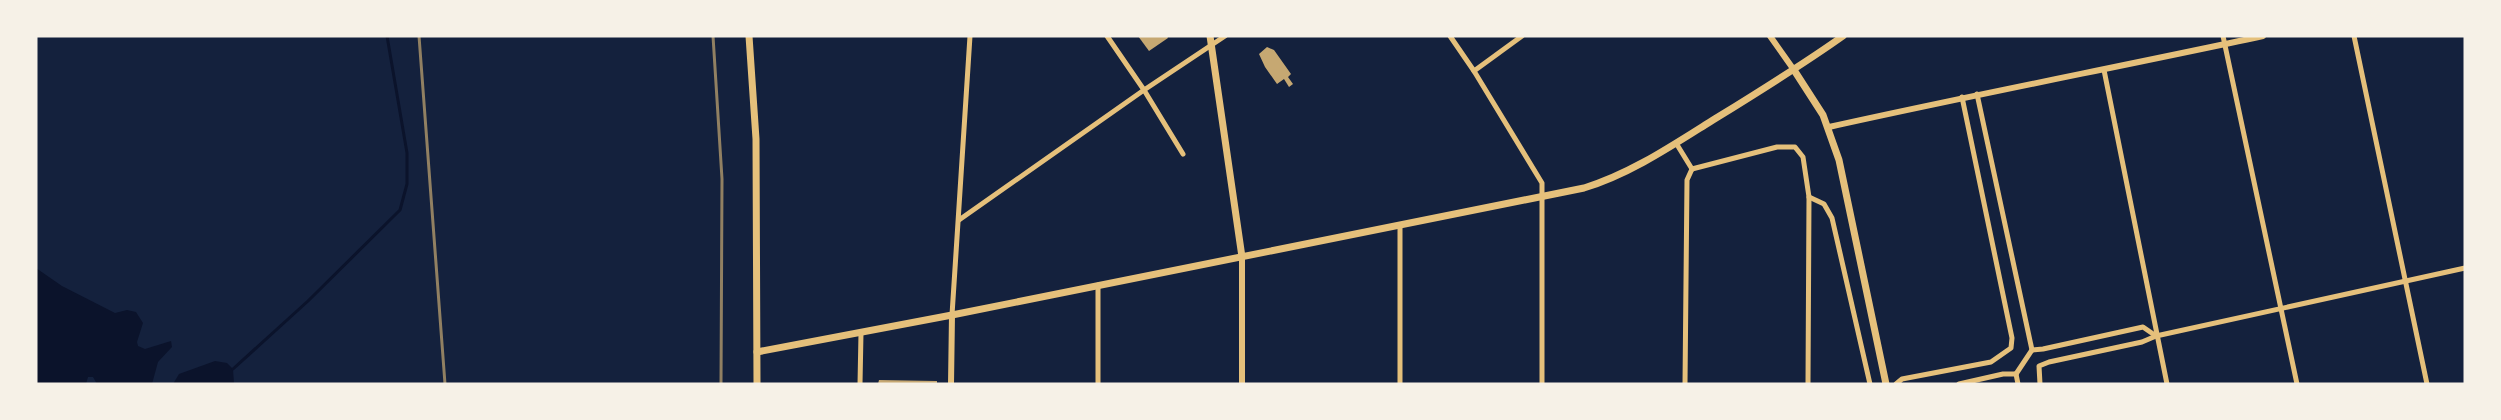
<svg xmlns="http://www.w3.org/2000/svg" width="2501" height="420" viewBox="0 0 2501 420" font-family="'Varela Round',sans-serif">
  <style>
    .water { fill: #0b132b }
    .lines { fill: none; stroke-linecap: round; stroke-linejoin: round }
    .stream { stroke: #0b132b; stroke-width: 3 }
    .building { fill: #c6a872 }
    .minor { stroke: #e5c07b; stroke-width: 5 }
    .tertiary { stroke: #e5c07b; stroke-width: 6 }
    .secondary { stroke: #e5c07b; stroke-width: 7 }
    .rail { stroke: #918062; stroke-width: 3 }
  </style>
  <rect width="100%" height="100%" fill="#14213d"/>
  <g class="water">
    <path d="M 36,268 L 62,286 L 115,313 L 127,310 L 136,312 L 143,323 L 137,342 L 138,346 L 145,349 L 171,341 L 172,347 L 158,362 L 152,384 L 97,384 L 93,377 L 88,377 L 86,384 L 36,384 Z"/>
    <path d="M 215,361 L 227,363 L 233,369 L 234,384 L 173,384 L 179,374 Z"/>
  </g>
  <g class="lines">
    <path class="stream" d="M 233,369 L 308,301 L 400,210 L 407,184 L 407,153 L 387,36"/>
  </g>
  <g class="building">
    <path d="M 1138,36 L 1167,36 L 1168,38 L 1149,51 Z"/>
    <path d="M 1267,47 L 1274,50 L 1291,74 L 1288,77 L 1293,84 L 1289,87 L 1284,79 L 1277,84 L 1265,67 L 1259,54 Z"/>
    <path d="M 879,380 L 937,381 L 937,384 L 878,384 Z"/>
  </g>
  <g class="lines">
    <g class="minor">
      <path d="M 1107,36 L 1144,90 L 1183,154"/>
      <path d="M 1450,36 L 1474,71 L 1542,183 L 1542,384"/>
      <path d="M 2223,36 L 2297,384"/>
      <path d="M 2354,36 L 2427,384"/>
      <path d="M 2104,70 L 2167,384"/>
      <path d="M 1474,71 L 1522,36"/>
      <path d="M 1977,94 L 2032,350 L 2043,349 L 2143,327 L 2156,336"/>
      <path d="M 1676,143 L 1692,169"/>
      <path d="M 1692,169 L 1777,147 L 1795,147 L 1803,157 L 1809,197 L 1808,384"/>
      <path d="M 1809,197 L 1824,204 L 1832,218 L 1870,384"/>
      <path d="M 959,220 L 1144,90 L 1225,36"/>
      <path d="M 952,315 L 970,36"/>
      <path d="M 2016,374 L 2032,350"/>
      <path d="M 2016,374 L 2018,384"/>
      <path d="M 860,384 L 861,333"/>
      <path d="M 1098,384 L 1098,285"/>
      <path d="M 1400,384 L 1400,225"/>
      <path d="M 1685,384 L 1687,180 L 1692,169"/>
      <path d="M 1896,384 L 1902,379 L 1991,362 L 2011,348 L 2012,338 L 1962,97"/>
      <path d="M 1959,384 L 2003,374 L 2016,374"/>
      <path d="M 2040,384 L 2039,366 L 2049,362 L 2142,342 L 2156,336 L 2465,268"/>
    </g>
    <g class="tertiary">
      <path d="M 1770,36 L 1794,70"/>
      <path d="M 1829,127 C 1973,95 2118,67 2263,36"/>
      <path d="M 951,384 L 952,315"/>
      <path d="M 1242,384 L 1242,257"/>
    </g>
    <g class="secondary">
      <path d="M 749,36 L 756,139 L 757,384"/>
      <path d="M 1210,36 L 1242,257"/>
      <path d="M 1794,70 L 1823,115 L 1839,160 L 1886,384"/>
      <path d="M 757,352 L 952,315 L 1584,188 C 1627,175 1667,149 1705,125 C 1752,96 1798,68 1843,36"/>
    </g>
    <g class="rail">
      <path d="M 419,36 L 445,384"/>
      <path d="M 713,36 L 722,179 L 721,384"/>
    </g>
  </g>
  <rect width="2501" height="420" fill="none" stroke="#f6f1e7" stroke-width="75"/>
</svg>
